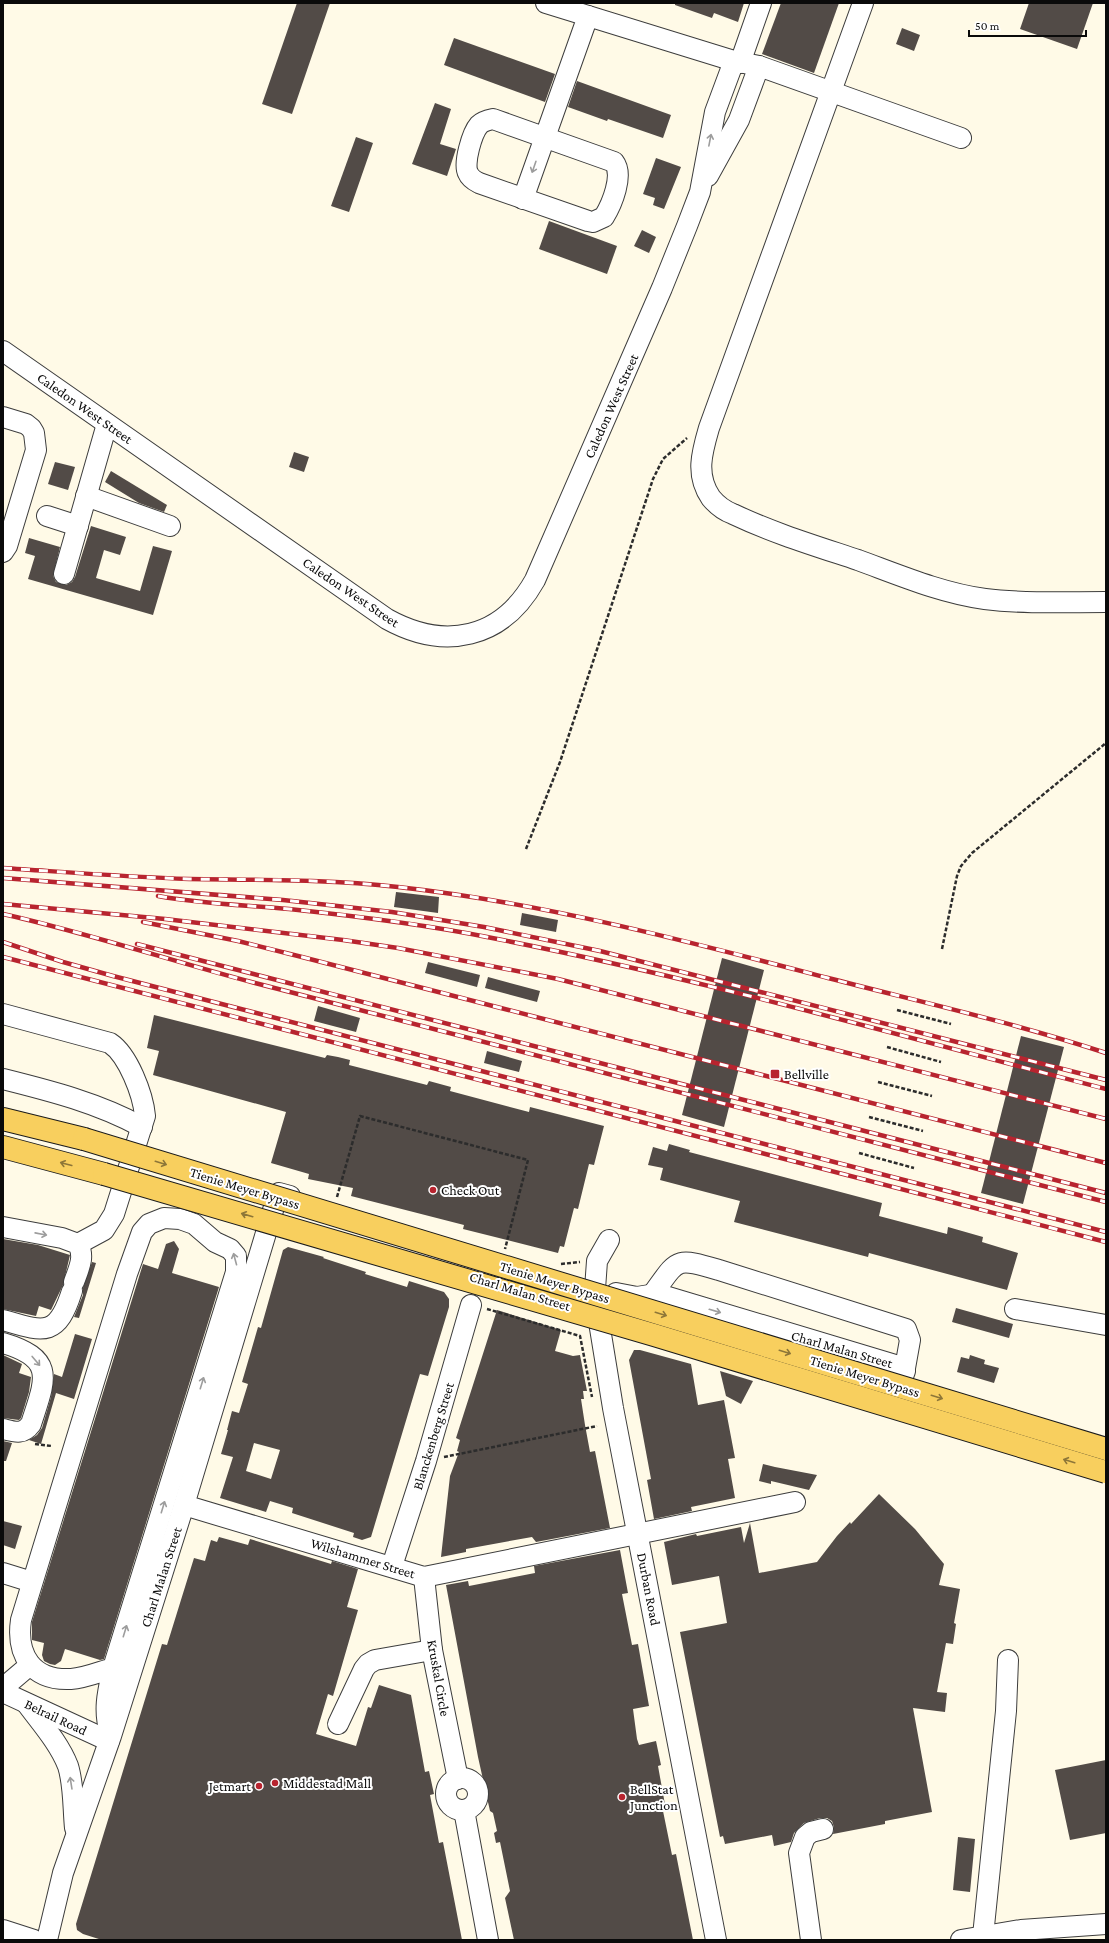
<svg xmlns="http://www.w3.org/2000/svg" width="1109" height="1943" viewBox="0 0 1109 1943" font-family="'Crimson Pro',serif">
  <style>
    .building { fill: #524b47; fill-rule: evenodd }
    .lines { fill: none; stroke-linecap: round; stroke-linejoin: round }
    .minor-casing { stroke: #3d3d3d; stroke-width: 22 }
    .major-casing { stroke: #1b1b1b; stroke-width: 24 }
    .path { stroke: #2c2c2c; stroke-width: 2.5; stroke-dasharray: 4 2; stroke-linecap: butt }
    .minor { stroke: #fff; stroke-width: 20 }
    .major { stroke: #f8cf5e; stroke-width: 22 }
    .rail-casing { stroke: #b8242f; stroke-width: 4.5 }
    .rail { stroke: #fff; stroke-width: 3; stroke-dasharray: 9; stroke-linecap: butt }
    .major-bridge-casing { stroke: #1b1b1b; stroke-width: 24; stroke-linecap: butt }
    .major-bridge { stroke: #f8cf5e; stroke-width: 22 }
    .oneway { stroke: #9d9d9d }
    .oneway2 { stroke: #8d7638 }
    .poi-dot { fill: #b8242f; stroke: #fff; stroke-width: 1.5 }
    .labels { text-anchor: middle; stroke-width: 4; stroke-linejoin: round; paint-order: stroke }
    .street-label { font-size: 14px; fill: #0a0a0a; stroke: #fff }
    .poi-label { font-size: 14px; fill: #0a0a0a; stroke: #fff; text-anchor: start }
  </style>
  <rect width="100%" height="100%" fill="#fffae7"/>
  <g class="building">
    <path d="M 297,3 L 330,3 L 292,114 L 262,104 Z"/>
    <path d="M 675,3 L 744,3 L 738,22 L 714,13 L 712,18 L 675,5 Z"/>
    <path d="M 781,3 L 839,3 L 814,73 L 762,54 Z"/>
    <path d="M 1029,3 L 1093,3 L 1077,49 L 1020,29 Z"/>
    <path d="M 902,28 L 920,35 L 914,51 L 896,44 Z"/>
    <path d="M 454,38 L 555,74 L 545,102 L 444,65 Z"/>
    <path d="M 577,81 L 671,115 L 663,138 L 608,119 L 607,121 L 568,107 Z"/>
    <path d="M 435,103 L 451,109 L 440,144 L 456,149 L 447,176 L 412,164 Z"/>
    <path d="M 356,137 L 373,143 L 349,212 L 331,206 Z"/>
    <path d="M 656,158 L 681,167 L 664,209 L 653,205 L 655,198 L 643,194 Z"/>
    <path d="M 549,221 L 617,246 L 607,274 L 539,249 Z"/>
    <path d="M 642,230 L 656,237 L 649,253 L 634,246 Z"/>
    <path d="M 294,452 L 309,457 L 304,472 L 289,467 Z"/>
    <path d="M 55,462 L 75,467 L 68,490 L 48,484 Z"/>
    <path d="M 111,471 L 167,505 L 164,512 L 139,503 L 105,482 Z"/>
    <path d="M 91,526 L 126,537 L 120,555 L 104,550 L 96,578 L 140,591 L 153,546 L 172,551 L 153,615 L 28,579 L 35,556 L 25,553 L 29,538 L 60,547 L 53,576 L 56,582 L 66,585 L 72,582 L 75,577 Z"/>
    <path d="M 396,892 L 439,897 L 438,913 L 394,907 Z"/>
    <path d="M 522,913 L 558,920 L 556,932 L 520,925 Z"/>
    <path d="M 722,958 L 764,970 L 724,1127 L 682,1115 Z"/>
    <path d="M 428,962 L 480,975 L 477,987 L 425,973 Z"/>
    <path d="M 488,977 L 540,991 L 537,1002 L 485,988 Z"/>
    <path d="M 318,1006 L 360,1018 L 356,1032 L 314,1021 Z"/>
    <path d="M 154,1015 L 325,1058 L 327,1055 L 338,1057 L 350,1060 L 349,1065 L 427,1085 L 429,1081 L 451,1087 L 450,1091 L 529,1112 L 530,1107 L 604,1126 L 594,1165 L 589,1164 L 578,1209 L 574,1208 L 564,1247 L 560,1246 L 558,1253 L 463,1229 L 464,1225 L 351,1196 L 353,1188 L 308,1179 L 309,1174 L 271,1163 L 286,1112 L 153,1075 L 159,1051 L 147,1048 Z"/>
    <path d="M 1021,1036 L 1064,1047 L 1023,1204 L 981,1193 Z"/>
    <path d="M 487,1051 L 522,1061 L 519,1072 L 484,1063 Z"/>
    <path d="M 669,1144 L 690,1150 L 689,1152 L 882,1203 L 879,1216 L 947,1234 L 948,1227 L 983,1237 L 982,1242 L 1018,1253 L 1007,1290 L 869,1253 L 868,1257 L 734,1222 L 740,1201 L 660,1180 L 663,1168 L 648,1165 L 653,1147 L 667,1151 Z"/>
    <path d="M 3,1239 L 38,1245 L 70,1255 L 63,1285 L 51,1310 L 39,1306 L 36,1316 L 3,1309 Z"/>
    <path d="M 174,1241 L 179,1249 L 172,1273 L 219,1287 L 104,1659 L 100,1660 L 65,1649 L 61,1661 L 55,1665 L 50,1664 L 44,1661 L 42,1655 L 44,1643 L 32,1640 L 32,1622 L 143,1264 L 158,1269 L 166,1244 Z"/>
    <path d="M 288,1247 L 324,1257 L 323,1258 L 366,1272 L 365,1274 L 407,1287 L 409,1281 L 444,1292 L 449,1299 L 449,1307 L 428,1376 L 420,1374 L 371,1537 L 362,1540 L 353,1537 L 354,1533 L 292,1513 L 293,1508 L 270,1501 L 266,1512 L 220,1498 L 233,1457 L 221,1454 L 228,1430 L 227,1430 L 232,1411 L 239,1413 L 248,1384 L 242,1382 L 258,1327 L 261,1328 L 283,1250 ZM 254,1443 L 280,1450 L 271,1479 L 246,1471 Z"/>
    <path d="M 92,1262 L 96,1263 L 79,1318 L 74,1317 L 83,1295 L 83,1288 Z"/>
    <path d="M 956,1308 L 1013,1324 L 1009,1338 L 952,1322 Z"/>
    <path d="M 497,1310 L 561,1330 L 555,1351 L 573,1356 L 580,1355 L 587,1391 L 583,1391 L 584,1399 L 581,1399 L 585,1425 L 590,1452 L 595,1451 L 610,1528 L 536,1542 L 532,1537 L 466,1549 L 466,1552 L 441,1557 L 450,1476 L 459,1452 L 457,1451 L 460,1440 L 456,1438 Z"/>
    <path d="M 75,1334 L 92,1339 L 74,1399 L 56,1393 L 41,1444 L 29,1440 L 37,1435 L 42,1428 L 51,1397 L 54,1374 L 62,1377 Z"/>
    <path d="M 634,1350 L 640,1350 L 691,1364 L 698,1405 L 724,1400 L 735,1458 L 728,1459 L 735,1498 L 691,1507 L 692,1511 L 654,1519 L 647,1480 L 651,1479 L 629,1360 Z"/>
    <path d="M 3,1355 L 22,1364 L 19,1373 L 31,1377 L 29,1392 L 21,1418 L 19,1420 L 3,1418 Z"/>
    <path d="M 970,1355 L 985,1360 L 984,1364 L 999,1368 L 994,1383 L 957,1372 L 961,1357 L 969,1359 Z"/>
    <path d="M 720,1371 L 753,1381 L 741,1404 L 726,1396 Z"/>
    <path d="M 3,1441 L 12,1443 L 6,1461 L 3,1461 Z"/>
    <path d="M 763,1464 L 775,1467 L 817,1475 L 809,1490 L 771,1481 L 771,1484 L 759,1481 Z"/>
    <path d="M 879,1494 L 915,1529 L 944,1564 L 939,1585 L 960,1589 L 954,1623 L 956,1624 L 953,1644 L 946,1643 L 937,1692 L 947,1693 L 945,1712 L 913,1708 L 932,1812 L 885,1821 L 885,1824 L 833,1834 L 834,1827 L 832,1821 L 827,1818 L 820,1818 L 804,1823 L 794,1833 L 791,1842 L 774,1846 L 772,1835 L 725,1844 L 723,1836 L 720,1837 L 680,1632 L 727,1623 L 719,1576 L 672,1585 L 664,1542 L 696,1534 L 697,1536 L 741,1527 L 744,1543 L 750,1523 L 759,1573 L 817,1562 L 837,1536 L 850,1522 L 851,1524 Z"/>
    <path d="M 3,1521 L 22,1526 L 15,1549 L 3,1545 Z"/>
    <path d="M 219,1537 L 248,1545 L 250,1539 L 331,1564 L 332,1561 L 358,1569 L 347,1607 L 358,1610 L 333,1696 L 328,1694 L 316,1734 L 356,1746 L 368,1707 L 371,1708 L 379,1685 L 411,1695 L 425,1772 L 429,1771 L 434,1794 L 430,1795 L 439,1843 L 443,1842 L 462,1940 L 102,1940 L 83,1934 L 77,1930 L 76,1924 L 162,1644 L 167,1645 L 194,1558 L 205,1561 L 211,1540 L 217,1542 Z"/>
    <path d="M 620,1550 L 628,1593 L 622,1594 L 632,1645 L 638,1644 L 649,1706 L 633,1709 L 637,1739 L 639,1745 L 656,1741 L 661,1765 L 658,1766 L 666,1810 L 663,1811 L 672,1855 L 676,1854 L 693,1940 L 514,1940 L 505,1898 L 510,1891 L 500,1842 L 496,1843 L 494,1833 L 497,1831 L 493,1813 L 490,1811 L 478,1757 L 446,1585 L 468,1581 L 469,1586 L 535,1573 L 534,1566 Z"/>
    <path d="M 1106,1760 L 1106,1833 L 1070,1840 L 1055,1770 Z"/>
    <path d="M 958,1837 L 975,1839 L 970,1892 L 953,1890 Z"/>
  </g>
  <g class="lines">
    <g class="minor-casing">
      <g id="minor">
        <path d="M 546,3 L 734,61 L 759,66 L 961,138"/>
        <path d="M 863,3 L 709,428 C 702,452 695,475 711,498 C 716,504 725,511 733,514 C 773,533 816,546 858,560 C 899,575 941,593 985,599 C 1025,604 1066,602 1106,602"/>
        <path d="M 740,63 L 761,3"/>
        <path d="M 493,119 L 614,162 C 624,175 612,204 604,217 L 593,222 L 588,221 L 479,183 C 475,181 470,178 468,173 C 463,164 472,133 479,125 C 483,121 488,120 493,119 Z"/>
        <path d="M 708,176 L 739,120 L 759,66"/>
        <path d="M 523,199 L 588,16"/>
        <path d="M 3,351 L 387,619 C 445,651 502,639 535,580 L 662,288 L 687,226 L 700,192 L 715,112 L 734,61"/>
        <path d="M 3,417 L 26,424 L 31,428 L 34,433 L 36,450 L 7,546 L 3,552"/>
        <path d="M 86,496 L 170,526"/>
        <path d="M 47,516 L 78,526"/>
        <path d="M 64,574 L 107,424"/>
        <path d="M 3,1014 L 110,1043 C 128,1055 143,1094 145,1116 L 114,1214 L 104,1230 L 78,1244"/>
        <path d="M 3,1079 C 51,1091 98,1103 142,1127"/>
        <path d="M 3,1227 L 62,1238 L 78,1244 C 85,1257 79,1268 74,1282"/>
        <path d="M 609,1240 L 597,1261 L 595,1289 L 598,1316 L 613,1408 L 716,1940"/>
        <path d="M 616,1293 L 637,1297 L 656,1294 L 665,1296 L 902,1367 L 905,1371 L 894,1402"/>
        <path d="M 652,1295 C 679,1258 674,1257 719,1270 L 906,1329 L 910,1340 L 905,1368"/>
        <path d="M 1015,1309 L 1106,1325"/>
        <path d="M 3,1320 C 44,1332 57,1338 72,1291"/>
        <path d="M 3,1343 C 57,1359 45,1380 31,1424 C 23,1435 15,1432 3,1429"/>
        <path d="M 184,1505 L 424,1577 L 795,1502"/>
        <path d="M 392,1566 L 426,1461 L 471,1305"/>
        <path d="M 3,1573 L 32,1582"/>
        <path d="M 424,1577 L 432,1650 L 458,1779"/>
        <path d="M 3,1688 L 30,1665"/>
        <path d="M 3,1692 L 109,1741"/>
        <path d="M 27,1704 C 41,1723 59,1743 68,1766 C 74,1785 73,1808 75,1828"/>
        <path d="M 338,1724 L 364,1669 L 368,1664 L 375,1660 L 432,1650"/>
        <path d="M 110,1732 C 103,1710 108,1691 113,1668 L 236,1272 L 236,1256 L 230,1249 L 215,1242 L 194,1224 L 180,1219 L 164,1218 L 149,1224 L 142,1232 L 127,1274 L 21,1620 C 16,1655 32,1681 71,1679 C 85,1678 99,1672 113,1668"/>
        <circle cx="462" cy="1794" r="16"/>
        <path d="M 464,1810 L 488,1940"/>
        <path d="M 3,1930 L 34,1940"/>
        <path d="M 983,1936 L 1006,1711 L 1008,1660"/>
        <path d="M 47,1940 L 63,1873 L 111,1736 L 184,1505 L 272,1213 L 279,1193 L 290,1196"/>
        <path d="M 811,1940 L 799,1853 L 805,1837 L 811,1832 L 823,1829"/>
        <path d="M 961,1940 L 1021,1930 L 1106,1924"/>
      </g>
    </g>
    <g class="major-casing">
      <g id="major">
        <path d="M 3,1119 L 84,1139"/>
        <path d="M 3,1147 L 104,1174"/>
      </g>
    </g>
    <g class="path">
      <path d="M 526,849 L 560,762 L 653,479 L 663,459 L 687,438"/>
      <path d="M 942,949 L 957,876 L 961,866 L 972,853 L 1106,743"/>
      <path d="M 897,1010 L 951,1024"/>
      <path d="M 887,1047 L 941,1062"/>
      <path d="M 878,1082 L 932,1096"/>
      <path d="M 869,1117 L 923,1131"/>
      <path d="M 859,1153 L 914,1168"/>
      <path d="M 337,1197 L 360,1116 L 528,1160 L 505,1249"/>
      <path d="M 561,1264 L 580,1262"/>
      <path d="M 487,1309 L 580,1336 L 592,1397"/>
      <path d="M 35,1444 L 52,1446"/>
      <path d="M 444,1457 L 597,1426"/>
    </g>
    <use href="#minor" class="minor"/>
    <use href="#major" class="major"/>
    <g class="rail-casing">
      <g id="rail">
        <path d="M 3,868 C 65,872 127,877 189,879 C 259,880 328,879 398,887 C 544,903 686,941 828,978 C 921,1002 1015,1023 1106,1053"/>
        <path d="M 3,878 L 283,900 L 392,912 L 484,927 L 600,951 L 1106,1080"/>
        <path d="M 158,896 C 202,904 245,905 289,909 C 355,916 422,924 487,937 C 695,977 900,1036 1106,1089"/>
        <path d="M 3,904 L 165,919 L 343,940 L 398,948 L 558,979 L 1106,1119"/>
        <path d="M 3,914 C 88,933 171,961 255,983 L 1106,1202"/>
        <path d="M 143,922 L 238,941 L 298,956 L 1106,1163"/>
        <path d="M 3,942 L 63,962 L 113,976 L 1106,1232"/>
        <path d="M 137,944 L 1106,1193"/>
        <path d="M 3,957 L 1106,1242"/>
      </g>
    </g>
    <use href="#rail" class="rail"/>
    <g class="major-bridge-casing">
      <g id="major-bridge">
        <path d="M 84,1139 L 1106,1449"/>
        <path d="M 104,1174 L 654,1335 L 1106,1472"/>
      </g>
    </g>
    <use href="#major-bridge" class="major-bridge"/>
  </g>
  <defs><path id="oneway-shaft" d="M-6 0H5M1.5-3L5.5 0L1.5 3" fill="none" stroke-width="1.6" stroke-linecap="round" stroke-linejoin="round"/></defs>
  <g class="oneway">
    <use href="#oneway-shaft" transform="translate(710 140) rotate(-79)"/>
    <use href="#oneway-shaft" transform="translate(534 167) rotate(109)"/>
    <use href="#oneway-shaft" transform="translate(41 1234) rotate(11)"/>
    <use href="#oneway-shaft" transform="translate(235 1259) rotate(-105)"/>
    <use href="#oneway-shaft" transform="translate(715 1311) rotate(16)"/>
    <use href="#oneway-shaft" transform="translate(36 1361) rotate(50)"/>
    <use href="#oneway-shaft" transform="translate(202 1383) rotate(-73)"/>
    <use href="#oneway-shaft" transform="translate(163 1507) rotate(-73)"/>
    <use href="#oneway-shaft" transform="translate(125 1631) rotate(-73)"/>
    <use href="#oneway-shaft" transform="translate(71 1783) rotate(-99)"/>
  </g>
  <g class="oneway2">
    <use href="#oneway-shaft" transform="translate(161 1163) rotate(17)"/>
    <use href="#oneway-shaft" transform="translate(66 1164) rotate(-165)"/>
    <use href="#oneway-shaft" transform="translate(247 1215) rotate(-164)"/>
    <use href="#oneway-shaft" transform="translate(661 1314) rotate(17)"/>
    <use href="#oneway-shaft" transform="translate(785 1352) rotate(17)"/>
    <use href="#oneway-shaft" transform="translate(937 1397) rotate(17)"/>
    <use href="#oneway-shaft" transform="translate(1069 1461) rotate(-163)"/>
  </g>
  <g class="poi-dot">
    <rect x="770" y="1069" width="10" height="10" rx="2"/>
    <circle cx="433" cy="1190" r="4"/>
    <circle cx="275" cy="1783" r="4"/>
    <circle cx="259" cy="1786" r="4"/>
    <circle cx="622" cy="1797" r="4"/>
  </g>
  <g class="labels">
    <g class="street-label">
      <text transform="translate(611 406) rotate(-66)" y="5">Caledon West Street</text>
      <text transform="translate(85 408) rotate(35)" y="5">Caledon West Street</text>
      <text transform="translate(351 592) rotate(34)" y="5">Caledon West Street</text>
      <text transform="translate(245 1188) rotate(17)" y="5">Tienie Meyer Bypass</text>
      <text transform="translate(555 1282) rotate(17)" y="5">Tienie Meyer Bypass</text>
      <text transform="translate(520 1291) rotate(17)" y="5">Charl Malan Street</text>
      <text transform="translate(842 1349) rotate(16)" y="5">Charl Malan Street</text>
      <text transform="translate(865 1376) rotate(17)" y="5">Tienie Meyer Bypass</text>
      <text transform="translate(433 1436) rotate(-73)" y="5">Blanckenberg Street</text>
      <text transform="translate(363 1558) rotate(17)" y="5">Wilshammer Street</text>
      <text transform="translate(161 1577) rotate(-72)" y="5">Charl Malan Street</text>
      <text transform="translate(649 1589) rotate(79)" y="5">Durban Road</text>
      <text transform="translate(439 1678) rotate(80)" y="5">Kruskal Circle</text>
      <text transform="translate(56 1717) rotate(25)" y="5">Belrail Road</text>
    </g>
    <g class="poi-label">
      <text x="784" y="1079">Bellville</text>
      <text x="441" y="1195">Check Out</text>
      <text x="283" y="1788">Middestad Mall</text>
      <text x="251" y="1791" text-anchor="end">Jetmart</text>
      <text x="630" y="1794">BellStat<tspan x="630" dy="16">Junction</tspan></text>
    </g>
  </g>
  <rect width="1109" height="1943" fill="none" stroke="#0a0a0a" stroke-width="8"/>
  <path d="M969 30v6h117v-6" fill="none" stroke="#0a0a0a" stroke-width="2"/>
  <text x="975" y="30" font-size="12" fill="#0a0a0a" stroke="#ffffff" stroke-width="3" paint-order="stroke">50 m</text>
</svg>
